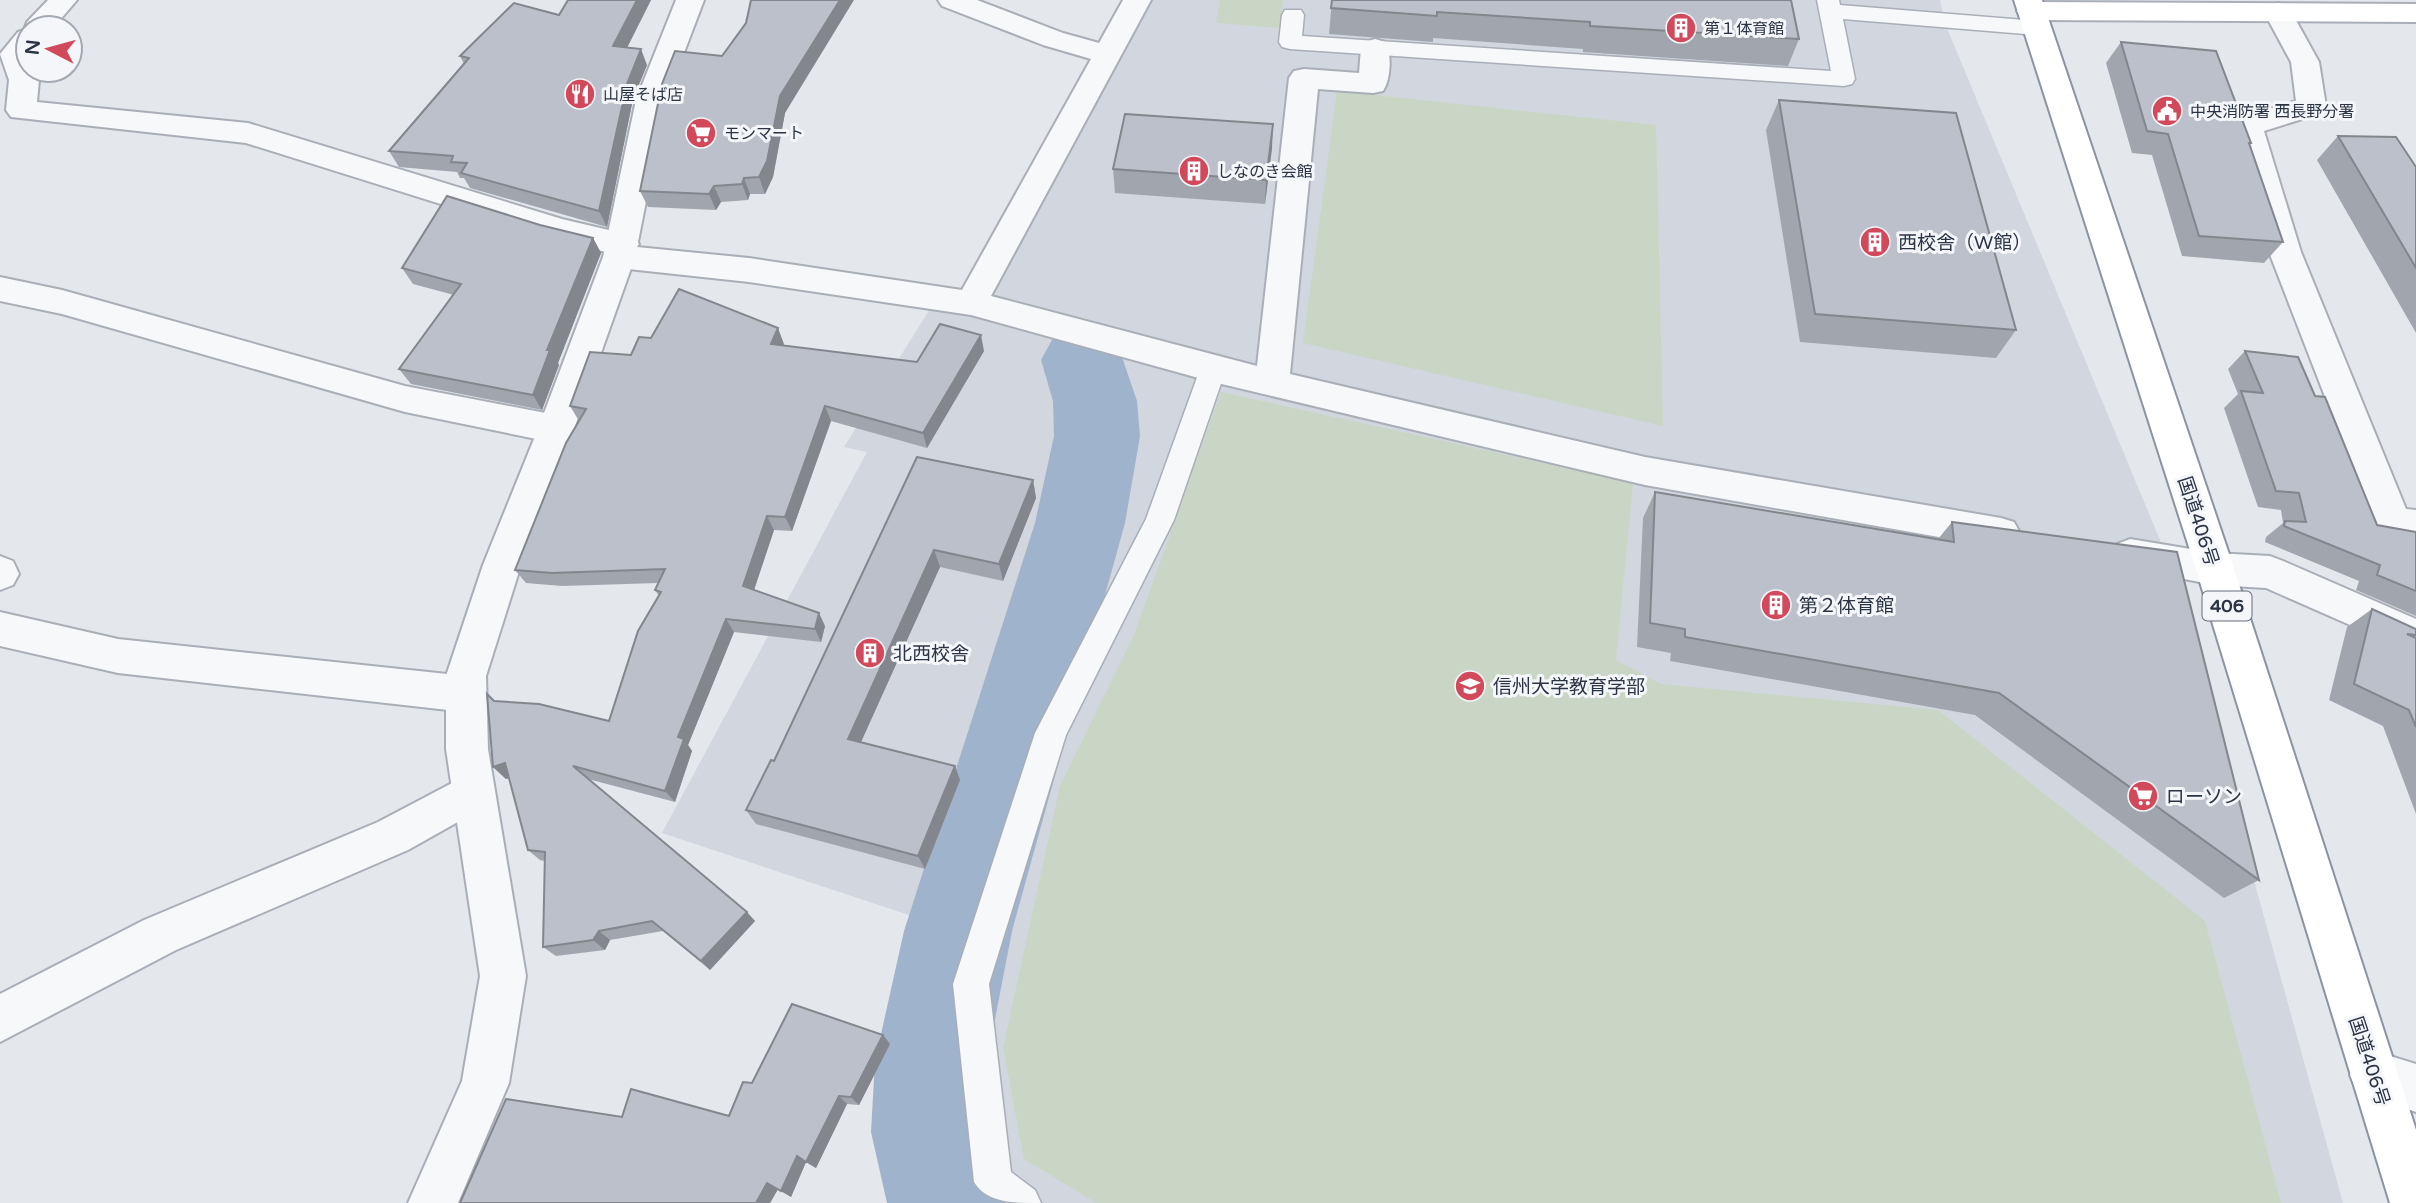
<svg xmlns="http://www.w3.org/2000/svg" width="2416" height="1203" viewBox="0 0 2416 1203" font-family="'Varela Round','Noto Sans JP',sans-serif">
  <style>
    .built { fill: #d2d6de }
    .green { fill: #c9d6c5 }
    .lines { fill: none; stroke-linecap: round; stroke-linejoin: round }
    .river { fill: #9fb4cc; fill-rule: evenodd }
    .service-casing { stroke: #a9aeb7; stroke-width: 3 }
    .minor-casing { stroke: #a9aeb7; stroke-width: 4 }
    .tertiary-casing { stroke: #a9aeb7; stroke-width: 4 }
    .secondary-casing { stroke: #a9aeb7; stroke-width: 4 }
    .trunk-casing { stroke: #8b94a3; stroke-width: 4 }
    .service { fill: #f7f8fa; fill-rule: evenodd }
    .minor { fill: #f7f8fa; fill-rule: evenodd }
    .tertiary { fill: #f7f8fa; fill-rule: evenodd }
    .secondary { fill: #fff; fill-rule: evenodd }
    .trunk { fill: #fff; fill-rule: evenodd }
    .wall { fill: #a1a5ae }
    .shaded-wall { fill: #83868d }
    .building { fill: #bbc0ca; stroke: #83868d; stroke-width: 2 }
    .labels { text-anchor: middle; stroke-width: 6; stroke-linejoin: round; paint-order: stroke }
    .far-poi-label { font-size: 16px; fill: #2b3445; stroke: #f4f6f9; text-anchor: start }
    .shield { fill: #f4f6f9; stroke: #676e7b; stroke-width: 2 }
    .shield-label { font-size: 18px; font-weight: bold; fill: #2b3445 }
    .poi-label { font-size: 19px; fill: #2b3445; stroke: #f4f6f9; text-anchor: start }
    .street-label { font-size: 19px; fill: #2b3445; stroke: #f4f6f9 }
  </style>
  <rect width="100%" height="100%" fill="#e4e7ec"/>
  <path class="built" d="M 1146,0 L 1940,0 L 1944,21 L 2160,540 L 2343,1203 L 960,1203 L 886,1112 L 927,921 L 662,833 L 867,452 L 844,447 L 933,304 L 975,313 Z"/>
  <g class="green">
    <path d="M 1220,0 L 1283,0 L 1279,28 L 1216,23 Z"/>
    <path d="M 1337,91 L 1656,125 L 1663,426 L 1303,343 Z"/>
    <path d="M 1221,392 L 1633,483 L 1616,660 L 1661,684 L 1938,710 L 2205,921 L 2281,1203 L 1096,1203 L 1024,1159 L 1003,1048 L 1060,786 L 1134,635 Z"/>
  </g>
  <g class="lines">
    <path class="river" d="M 1082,329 L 1111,338 L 1123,360 L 1137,401 L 1140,436 L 1125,523 L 1012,931 L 987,1061 L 987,1132 L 1005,1203 L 887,1203 L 871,1132 L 875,1061 L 904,931 L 1035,523 L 1054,436 L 1053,401 L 1041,360 L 1053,338 Z"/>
    <g class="service-casing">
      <g id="service">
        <path d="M 1817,0 L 1839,0 L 1840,5 L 2037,21 L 2045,23 L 2048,28 L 2045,33 L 2037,35 L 1843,19 L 1855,79 L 1852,84 L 1844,86 L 1290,49 L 1282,47 L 1279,42 L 1282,15 L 1285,10 L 1301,10 L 1304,15 L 1302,36 L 1831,71 Z"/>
        <path d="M 1213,359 L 1222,362 L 1226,369 L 1174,520 L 1066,735 L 989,984 L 1011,1172 L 1035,1190 L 1041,1203 C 1013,1203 987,1203 974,1182 L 953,984 L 1035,733 L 1146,519 L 1200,369 L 1204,362 Z"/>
      </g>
    </g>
    <g class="minor-casing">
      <g id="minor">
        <path d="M 48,0 L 77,0 L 53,28 L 28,28 L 28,70 L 34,70 L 39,80 L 37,102 L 248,123 L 562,219 L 634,236 L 639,244 L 637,247 L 749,258 L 962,290 L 1091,59 L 1043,45 L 942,6 L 938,0 L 977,0 L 1063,33 L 1099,43 L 1123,0 L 1151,0 L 991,296 L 1257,366 L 1289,78 L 1294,71 L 1304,69 L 1359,73 L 1361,48 L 1365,42 L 1375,39 L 1385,42 C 1392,53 1391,79 1383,91 L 1373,93 L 1318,89 L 1290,374 L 1645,457 L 2001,518 L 2014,522 L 2020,533 L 2014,544 L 2001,548 L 1645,485 L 1213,382 L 971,315 L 749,282 L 619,268 L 608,265 L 603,257 L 606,252 L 549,238 L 246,143 L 11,117 L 6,110 L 9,80 L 0,54 L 18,32 L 24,30 L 27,22 Z"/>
        <path d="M 2278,3 L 2288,6 L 2319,62 L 2326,106 L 2321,113 L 2264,131 L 2301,252 L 2406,509 L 2416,510 L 2416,540 L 2380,534 L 2374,523 L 2269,252 L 2232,126 L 2236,119 L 2296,101 L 2291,62 L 2264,12 L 2268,6 Z"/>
        <path d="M 0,277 L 62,290 L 405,386 L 556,415 L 569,419 L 574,429 L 569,439 L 556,443 L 405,412 L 62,314 L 0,301 Z"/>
        <path d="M 2130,539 L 2215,553 L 2270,556 L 2283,561 L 2416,619 L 2416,654 L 2266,588 L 2215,585 L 2117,566 L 2111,555 L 2117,544 Z"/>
        <path d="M 0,556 L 13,561 L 19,574 L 13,585 L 0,590 Z"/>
        <path d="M 0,612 L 118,639 L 466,676 L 480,681 L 486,694 L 480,707 L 466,712 L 118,673 L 0,646 Z"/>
        <path d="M 473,772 L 488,777 L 494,791 L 488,805 L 408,850 L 176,950 L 0,1042 L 0,994 L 144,920 L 378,822 Z"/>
        <path d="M 2374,1051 L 2416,1064 L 2416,1112 L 2357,1092 L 2350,1075 L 2357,1058 Z"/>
      </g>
    </g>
    <g class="tertiary-casing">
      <path id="tertiary" d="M 676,0 L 704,0 L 666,100 L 635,257 L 574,429 L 521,565 L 486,676 L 488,749 L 526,976 L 509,1083 L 458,1203 L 408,1203 L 462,1081 L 480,976 L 446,749 L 446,676 L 483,565 L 538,429 L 603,257 L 636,100 Z"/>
    </g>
    <g class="secondary-casing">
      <path id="secondary" d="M 2031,2 L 2416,4 L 2416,22 L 2031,20 L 2021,17 L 2017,11 L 2021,5 Z"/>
    </g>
    <g class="trunk-casing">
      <path id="trunk" d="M 2014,0 L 2042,0 L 2234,569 L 2416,1130 L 2416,1203 L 2390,1203 L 2196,569 Z"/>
    </g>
    <use href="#service" class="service"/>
    <use href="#minor" class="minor"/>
    <use href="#tertiary" class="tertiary"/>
    <use href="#secondary" class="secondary"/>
    <use href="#trunk" class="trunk"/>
  </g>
  <g class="wall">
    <path d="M 568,0 L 651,0 L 627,47 L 647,65 L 633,99 L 607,227 L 470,188 L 464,178 L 460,178 L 457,172 L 399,167 L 389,151 L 464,64 L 460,56 L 559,15 Z"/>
    <path d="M 1332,0 L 1799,39 L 1788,66 L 1583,52 L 1583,49 L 1433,38 L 1433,42 L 1329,34 Z"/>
    <path d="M 2121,42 L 2251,143 L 2250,145 L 2283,242 L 2264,263 L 2182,256 L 2152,155 L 2132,153 L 2106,63 Z"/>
    <path d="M 1779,100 L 2016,330 L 1996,358 L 1800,342 L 1766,130 Z"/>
    <path d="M 785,113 L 773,177 L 765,194 L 750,194 L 748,200 L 721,202 L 716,210 L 648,207 L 640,191 Z"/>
    <path d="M 2338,136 L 2416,167 L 2416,333 L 2317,160 Z"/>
    <path d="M 1272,148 L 1265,204 L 1115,193 L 1113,169 Z"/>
    <path d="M 540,225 L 593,238 L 601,253 L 558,363 L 559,365 L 542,410 L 411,384 L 399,369 L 454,295 L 413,284 L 402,268 Z"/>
    <path d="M 651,338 L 784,344 L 784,345 L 917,362 L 984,351 L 927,448 L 831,421 L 792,531 L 774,530 L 754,590 L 825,626 L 821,642 L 734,632 L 688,745 L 692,751 L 675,802 L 588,779 L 755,921 L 710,970 L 663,931 L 610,940 L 605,950 L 556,956 L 543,947 L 545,861 L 540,860 L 528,850 L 509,778 L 506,779 L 493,767 L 494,701 L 609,721 L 659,596 L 655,590 L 658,583 L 562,586 L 526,583 L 515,570 L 579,421 L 570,406 Z"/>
    <path d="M 2245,351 L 2315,396 L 2377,525 L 2416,532 L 2416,616 L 2356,590 L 2359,581 L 2265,542 L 2266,537 L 2283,523 L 2281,510 L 2258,507 L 2224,408 L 2238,394 L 2228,369 Z"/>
    <path d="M 917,457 L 1033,480 L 1036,498 L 1003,581 L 940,567 L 861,742 L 955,766 L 960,780 L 925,869 L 756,824 L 746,810 L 774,761 Z"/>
    <path d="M 1655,492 L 1938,539 L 1952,522 L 2259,880 L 2224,898 L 1975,715 L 1670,661 L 1671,653 L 1637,647 L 1643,518 Z"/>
    <path d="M 2372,609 L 2416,629 L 2416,814 L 2383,726 L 2329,700 L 2347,627 Z"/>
    <path d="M 883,1035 L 890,1044 L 859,1105 L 847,1104 L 816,1168 L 806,1162 L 791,1197 L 778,1189 L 770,1203 L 460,1203 L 622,1117 L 729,1116 L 752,1083 Z"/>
  </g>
  <g class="shaded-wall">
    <path d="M 637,0 L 651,0 L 620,62 L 613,46 Z"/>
    <path d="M 840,0 L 854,0 L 785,113 L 773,177 L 765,194 L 759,177 L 780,96 Z"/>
    <path d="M 641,49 L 647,65 L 633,99 L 607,227 L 599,211 L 627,84 Z"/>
    <path d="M 1273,124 L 1272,148 L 1265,204 L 1266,180 Z"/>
    <path d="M 744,178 L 750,194 L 748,200 L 742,184 Z"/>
    <path d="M 714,186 L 721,202 L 716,210 L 709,194 Z"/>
    <path d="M 593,238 L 601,253 L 558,363 L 559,365 L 542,410 L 533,395 L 547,350 Z"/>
    <path d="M 778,328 L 784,344 L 777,359 L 771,344 Z"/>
    <path d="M 981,335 L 984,351 L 927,448 L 923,433 Z"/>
    <path d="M 825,406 L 831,421 L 792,531 L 785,517 Z"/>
    <path d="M 1033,480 L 1036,498 L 1003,581 L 999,564 Z"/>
    <path d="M 767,516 L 774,530 L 751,599 L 743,586 Z"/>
    <path d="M 934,550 L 940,567 L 856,753 L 848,739 Z"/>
    <path d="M 819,613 L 825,626 L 821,642 L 815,629 Z"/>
    <path d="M 726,619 L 734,632 L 688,745 L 692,751 L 675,802 L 665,791 L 678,737 Z"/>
    <path d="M 505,763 L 517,775 L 506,779 L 493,767 Z"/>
    <path d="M 955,766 L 960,780 L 925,869 L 918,856 Z"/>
    <path d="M 747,912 L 755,921 L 710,970 L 701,961 Z"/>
    <path d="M 599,931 L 610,940 L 605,950 L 593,940 Z"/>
    <path d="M 883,1035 L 890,1044 L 859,1105 L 851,1097 Z"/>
    <path d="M 839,1096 L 847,1104 L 816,1168 L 806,1162 Z"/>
    <path d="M 797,1156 L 806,1162 L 791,1197 L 781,1191 Z"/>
    <path d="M 767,1183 L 778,1189 L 770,1203 L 756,1203 Z"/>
  </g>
  <g class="building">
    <path d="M 568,0 L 637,0 L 613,46 L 641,49 L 627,84 L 599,211 L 461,173 L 467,163 L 451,162 L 453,156 L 389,151 L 469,58 L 460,56 L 514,3 L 559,15 Z"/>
    <path d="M 751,0 L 840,0 L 780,96 L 767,161 L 759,177 L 744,178 L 742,184 L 714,186 L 709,194 L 640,191 L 662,84 L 675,51 L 722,56 L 746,23 Z"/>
    <path d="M 1332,0 L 1791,0 L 1799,39 L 1590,26 L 1590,22 L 1437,12 L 1437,16 L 1331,8 Z"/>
    <path d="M 2121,42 L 2216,51 L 2251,143 L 2249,143 L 2283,242 L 2199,236 L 2168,134 L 2147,131 Z"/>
    <path d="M 1779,100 L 1956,113 L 2016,330 L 1815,314 Z"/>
    <path d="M 1125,114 L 1273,124 L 1266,180 L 1113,169 Z"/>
    <path d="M 2338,136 L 2396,137 L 2416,167 L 2416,268 Z"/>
    <path d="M 447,196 L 540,225 L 593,238 L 547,350 L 550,350 L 533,395 L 399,369 L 461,284 L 402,268 Z"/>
    <path d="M 679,289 L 778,328 L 771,344 L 917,362 L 940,324 L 981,335 L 923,433 L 825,406 L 785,517 L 767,516 L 743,586 L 819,613 L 815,629 L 726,619 L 678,737 L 684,739 L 665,791 L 573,766 L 747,912 L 701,961 L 652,921 L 599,931 L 593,940 L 543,947 L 545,852 L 528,850 L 505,763 L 493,767 L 487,694 L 494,701 L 539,704 L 609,721 L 638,631 L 661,592 L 655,590 L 665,569 L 552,573 L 515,570 L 566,443 L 586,409 L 570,406 L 590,352 L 631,355 L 639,337 L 651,338 Z"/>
    <path d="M 2245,351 L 2298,357 L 2315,396 L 2325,397 L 2377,525 L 2416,532 L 2416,591 L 2377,575 L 2380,565 L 2284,526 L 2285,521 L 2306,522 L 2299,493 L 2276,491 L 2241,391 L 2263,393 Z"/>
    <path d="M 917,457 L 1033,480 L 999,564 L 934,550 L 848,739 L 955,766 L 918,856 L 746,810 L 771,760 L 774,761 Z"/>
    <path d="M 1655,492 L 1954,542 L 1952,522 L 2177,552 L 2259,880 L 1999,693 L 1685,637 L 1685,629 L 1650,623 Z"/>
    <path d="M 2372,609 L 2416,629 L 2416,635 L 2407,634 L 2416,638 L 2416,727 L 2409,710 L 2354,684 Z"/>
    <path d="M 792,1004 L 883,1035 L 851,1097 L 839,1096 L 806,1162 L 797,1156 L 781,1191 L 767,1183 L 756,1203 L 460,1203 L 506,1099 L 622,1117 L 631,1089 L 729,1116 L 743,1082 L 752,1083 Z"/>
  </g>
  <defs>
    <g id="building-disc" transform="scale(1.575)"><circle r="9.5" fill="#d1495b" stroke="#f4f6f9"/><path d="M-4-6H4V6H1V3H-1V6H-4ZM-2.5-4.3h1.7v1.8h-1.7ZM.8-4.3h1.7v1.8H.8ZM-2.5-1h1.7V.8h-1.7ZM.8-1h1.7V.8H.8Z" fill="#fff"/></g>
    <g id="restaurant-disc" transform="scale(1.575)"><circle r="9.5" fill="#d1495b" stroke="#f4f6f9"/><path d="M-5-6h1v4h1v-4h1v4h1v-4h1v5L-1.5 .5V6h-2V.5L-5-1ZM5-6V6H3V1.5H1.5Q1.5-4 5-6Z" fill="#fff"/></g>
    <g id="civic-disc" transform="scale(1.575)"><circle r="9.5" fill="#d1495b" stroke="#f4f6f9"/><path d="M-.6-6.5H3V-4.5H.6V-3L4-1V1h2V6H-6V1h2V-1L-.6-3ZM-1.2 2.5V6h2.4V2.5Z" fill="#fff"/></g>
    <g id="supermarket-disc" transform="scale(1.575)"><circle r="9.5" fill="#d1495b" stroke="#f4f6f9"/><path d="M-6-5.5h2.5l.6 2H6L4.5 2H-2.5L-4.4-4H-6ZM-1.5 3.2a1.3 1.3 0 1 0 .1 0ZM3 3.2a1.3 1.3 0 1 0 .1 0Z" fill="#fff"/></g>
    <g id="university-disc" transform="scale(1.575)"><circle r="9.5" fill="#d1495b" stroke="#f4f6f9"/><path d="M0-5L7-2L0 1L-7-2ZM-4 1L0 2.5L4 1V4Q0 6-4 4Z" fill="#fff"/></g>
  </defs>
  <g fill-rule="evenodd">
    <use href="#building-disc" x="1681" y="28"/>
    <use href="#restaurant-disc" x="580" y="94"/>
    <use href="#civic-disc" x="2167" y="111"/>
    <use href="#supermarket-disc" x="701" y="133"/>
    <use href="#building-disc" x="1194" y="171"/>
    <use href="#building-disc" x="1875" y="242"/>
    <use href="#building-disc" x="1776" y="605"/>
    <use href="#building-disc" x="870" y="653"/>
    <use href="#university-disc" x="1470" y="686"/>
    <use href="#supermarket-disc" x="2143" y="796"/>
  </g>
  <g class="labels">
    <g class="far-poi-label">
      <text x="1704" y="34">第１体育館</text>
      <text x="603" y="100">山屋そば店</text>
      <text x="2190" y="117">中央消防署 西長野分署</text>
      <text x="724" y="139">モンマート</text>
      <text x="1217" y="177">しなのき会館</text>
    </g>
    <rect class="shield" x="2202.5" y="591.5" width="49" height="29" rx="5"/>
    <g class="shield-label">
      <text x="2227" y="612">406</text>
    </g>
    <g class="poi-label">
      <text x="1898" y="249">西校舎（W館）</text>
      <text x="1799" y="612">第２体育館</text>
      <text x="893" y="660">北西校舎</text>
      <text x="1493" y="693">信州大学教育学部</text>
      <text x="2166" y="803">ローソン</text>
    </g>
    <g class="street-label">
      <text transform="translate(2199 521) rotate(72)" y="7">国道406号</text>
      <text transform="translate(2370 1061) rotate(72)" y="7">国道406号</text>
    </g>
  </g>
  <g transform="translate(49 49) rotate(276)"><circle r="33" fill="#f4f6f9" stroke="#a4a8b1" stroke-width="2"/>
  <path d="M0-5L12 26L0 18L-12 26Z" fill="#d1495b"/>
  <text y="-10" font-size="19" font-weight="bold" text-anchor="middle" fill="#2b3445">N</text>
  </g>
</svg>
